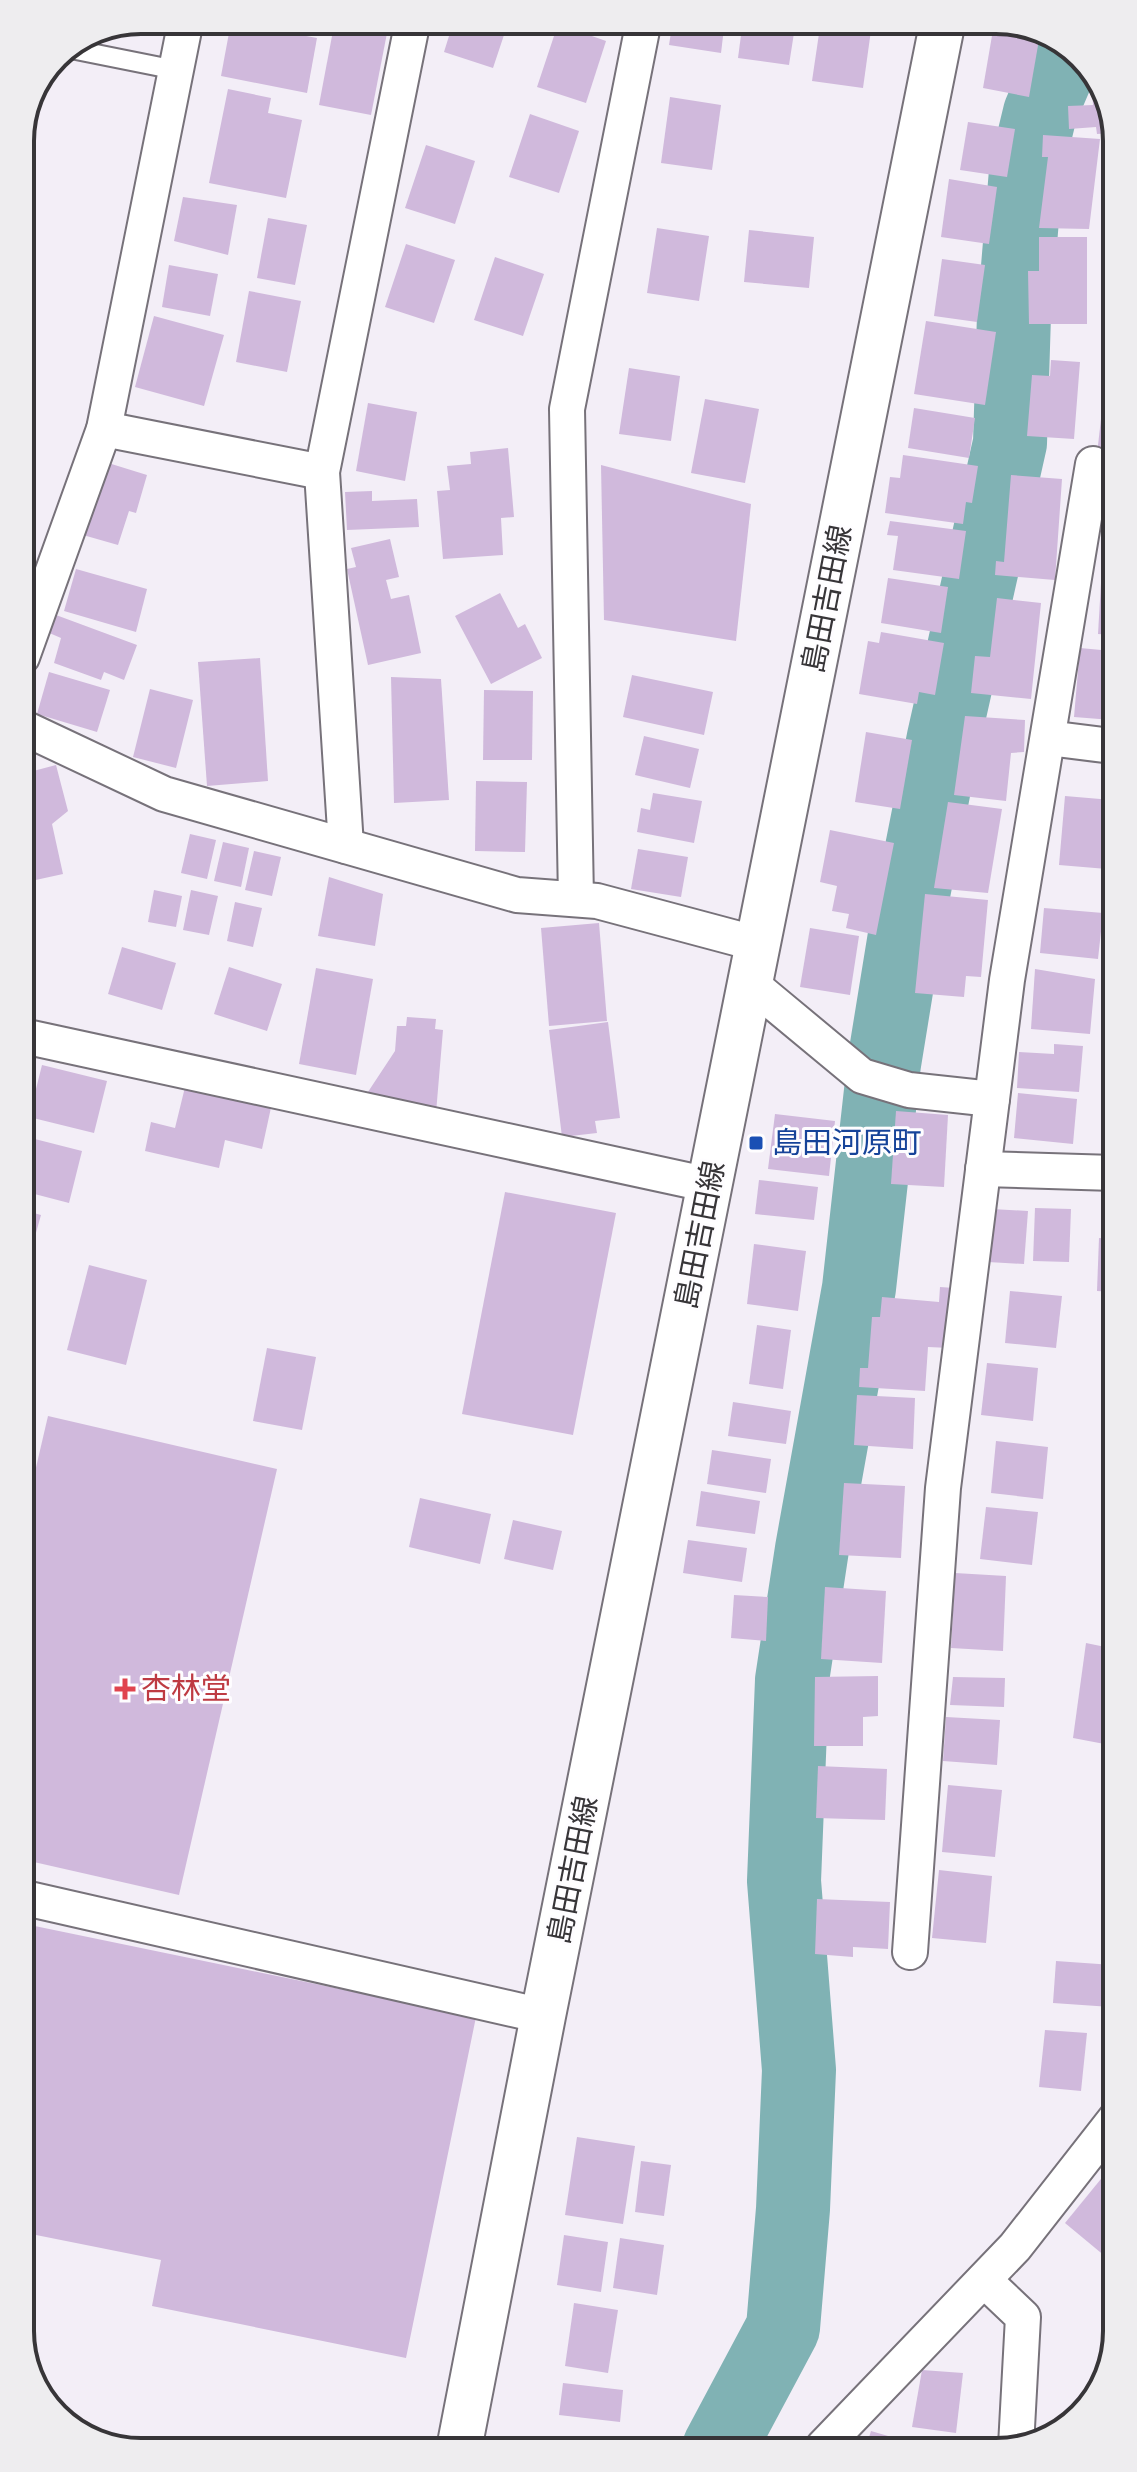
<svg xmlns="http://www.w3.org/2000/svg" width="1137" height="2472" viewBox="0 0 1137 2472" font-family="Commissioner,'Noto Sans JP',sans-serif">
  <style>
    .lines { fill: none; stroke-linecap: round; stroke-linejoin: round }
    .river { stroke: #80b2b4; stroke-width: 74 }
    .building { fill: #d0b9dc }
    .service-casing { stroke: #77727a; stroke-width: 22 }
    .minor-casing { stroke: #77727a; stroke-width: 38 }
    .primary-casing { stroke: #77727a; stroke-width: 48 }
    .service { stroke: #fff; stroke-width: 18 }
    .minor { stroke: #fff; stroke-width: 34 }
    .primary { stroke: #fff; stroke-width: 44 }
    .transit-dot { fill: #1a4fb4; stroke: #fefdff; stroke-width: 3 }
    .health-dot { fill: #e0444e; stroke: #fefdff; stroke-width: 3 }
    .labels { text-anchor: middle; stroke-width: 6; stroke-linejoin: round; paint-order: stroke }
    .street-label { font-size: 30px; fill: #373538; stroke: #fefdff }
    .transit-label { font-size: 30px; fill: #164399; stroke: #fefdff; text-anchor: start }
    .health-label { font-size: 30px; fill: #be3a42; stroke: #fefdff; text-anchor: start }
    .rim { fill: none; stroke: #373538; stroke-width: 4 }
  </style>
  <rect width="100%" height="100%" fill="#f3eef7"/>
  <g class="lines">
    <path class="river" d="M 719,2448 L 783,2328 L 793,2209 L 799,2070 L 784,1881 L 792,1680 L 812,1549 L 859,1288 L 884,1064 L 905,935 L 944,737 L 1010,443 L 1014,315 L 1026,171 L 1040,113 L 1069,45"/>
  </g>
  <g class="building">
    <path d="M 335,20 L 388,28 L 371,115 L 319,105 Z"/>
    <path d="M 454,20 L 509,20 L 493,68 L 444,52 Z"/>
    <path d="M 673,20 L 725,20 L 721,53 L 669,45 Z"/>
    <path d="M 743,20 L 796,20 L 789,65 L 738,58 Z"/>
    <path d="M 821,20 L 872,23 L 863,88 L 812,81 Z"/>
    <path d="M 136,22 L 134,35 L 113,32 Z"/>
    <path d="M 231,22 L 317,38 L 307,93 L 221,76 Z"/>
    <path d="M 558,24 L 606,41 L 586,103 L 537,87 Z"/>
    <path d="M 994,24 L 1040,34 L 1029,97 L 983,88 Z"/>
    <path d="M 1092,87 L 1100,87 L 1110,102 L 1111,133 L 1097,134 L 1096,127 L 1069,129 L 1068,106 L 1093,105 Z"/>
    <path d="M 228,89 L 271,98 L 268,113 L 302,120 L 286,198 L 209,183 Z"/>
    <path d="M 670,97 L 721,105 L 712,170 L 661,163 Z"/>
    <path d="M 530,114 L 579,131 L 559,193 L 509,177 Z"/>
    <path d="M 968,122 L 1015,129 L 1007,177 L 960,170 Z"/>
    <path d="M 1043,135 L 1100,139 L 1089,229 L 1039,228 L 1048,157 L 1042,157 Z"/>
    <path d="M 426,145 L 475,161 L 455,224 L 405,208 Z"/>
    <path d="M 949,179 L 997,187 L 989,244 L 941,237 Z"/>
    <path d="M 183,197 L 237,205 L 228,255 L 174,241 Z"/>
    <path d="M 268,218 L 307,225 L 295,285 L 257,278 Z"/>
    <path d="M 657,228 L 709,236 L 699,301 L 647,293 Z"/>
    <path d="M 749,230 L 814,237 L 809,288 L 744,282 Z"/>
    <path d="M 1039,237 L 1087,237 L 1087,324 L 1029,324 L 1028,271 L 1039,271 Z"/>
    <path d="M 406,244 L 455,260 L 434,323 L 385,307 Z"/>
    <path d="M 495,257 L 544,274 L 523,336 L 474,320 Z"/>
    <path d="M 942,259 L 985,265 L 977,322 L 934,316 Z"/>
    <path d="M 169,265 L 218,274 L 210,316 L 162,307 Z"/>
    <path d="M 249,291 L 301,301 L 287,372 L 236,362 Z"/>
    <path d="M 154,316 L 224,335 L 204,406 L 135,387 Z"/>
    <path d="M 926,321 L 996,332 L 985,405 L 914,394 Z"/>
    <path d="M 1051,360 L 1080,362 L 1074,439 L 1027,436 L 1032,375 L 1050,376 Z"/>
    <path d="M 629,368 L 680,376 L 671,441 L 619,434 Z"/>
    <path d="M 1106,375 L 1111,375 L 1111,455 L 1097,454 Z"/>
    <path d="M 705,399 L 759,409 L 745,483 L 691,473 Z"/>
    <path d="M 368,403 L 417,412 L 405,481 L 356,471 Z"/>
    <path d="M 914,408 L 975,418 L 969,458 L 908,448 Z"/>
    <path d="M 508,448 L 514,517 L 501,518 L 503,555 L 443,559 L 437,491 L 450,490 L 447,466 L 471,464 L 470,452 Z"/>
    <path d="M 903,455 L 978,466 L 972,503 L 966,502 L 963,524 L 885,513 L 890,477 L 900,478 Z"/>
    <path d="M 105,462 L 147,475 L 136,513 L 129,511 L 118,545 L 83,535 Z"/>
    <path d="M 601,465 L 751,504 L 736,641 L 604,620 Z"/>
    <path d="M 1011,475 L 1062,479 L 1055,580 L 995,575 L 996,561 L 1004,562 Z"/>
    <path d="M 1109,490 L 1112,490 L 1112,552 L 1104,552 Z"/>
    <path d="M 372,491 L 372,501 L 417,499 L 419,527 L 347,530 L 345,492 Z"/>
    <path d="M 890,521 L 966,531 L 959,579 L 893,570 L 898,536 L 887,535 Z"/>
    <path d="M 390,539 L 399,577 L 386,580 L 391,599 L 409,595 L 421,653 L 368,665 L 347,569 L 356,567 L 351,548 Z"/>
    <path d="M 1102,566 L 1112,567 L 1112,635 L 1098,634 Z"/>
    <path d="M 76,569 L 147,589 L 136,632 L 64,611 Z"/>
    <path d="M 888,578 L 948,587 L 941,633 L 881,623 Z"/>
    <path d="M 500,593 L 518,628 L 525,624 L 542,658 L 491,684 L 455,616 Z"/>
    <path d="M 997,598 L 1041,603 L 1031,699 L 971,693 L 975,656 L 990,657 Z"/>
    <path d="M 56,615 L 137,645 L 124,680 L 104,672 L 101,680 L 54,663 L 61,638 L 47,632 Z"/>
    <path d="M 881,632 L 944,643 L 935,695 L 919,692 L 917,704 L 859,694 L 868,641 L 879,643 Z"/>
    <path d="M 1080,648 L 1112,651 L 1112,720 L 1074,717 Z"/>
    <path d="M 260,658 L 268,781 L 207,786 L 198,662 Z"/>
    <path d="M 49,672 L 110,690 L 97,732 L 37,714 Z"/>
    <path d="M 632,675 L 713,692 L 704,735 L 623,717 Z"/>
    <path d="M 391,677 L 441,679 L 449,800 L 394,803 Z"/>
    <path d="M 150,689 L 193,700 L 176,768 L 133,757 Z"/>
    <path d="M 484,690 L 533,691 L 532,760 L 483,760 Z"/>
    <path d="M 965,716 L 1025,720 L 1024,752 L 1011,753 L 1006,801 L 954,795 Z"/>
    <path d="M 866,732 L 912,740 L 900,809 L 855,802 Z"/>
    <path d="M 644,736 L 699,749 L 690,788 L 635,775 Z"/>
    <path d="M 56,765 L 68,811 L 52,824 L 63,874 L 22,883 L 22,774 Z"/>
    <path d="M 476,781 L 527,782 L 525,852 L 475,851 Z"/>
    <path d="M 653,793 L 702,801 L 694,843 L 637,832 L 641,808 L 650,810 Z"/>
    <path d="M 1065,796 L 1112,800 L 1107,869 L 1059,865 Z"/>
    <path d="M 948,802 L 1002,809 L 988,893 L 934,888 Z"/>
    <path d="M 830,830 L 894,843 L 876,935 L 846,928 L 849,914 L 832,911 L 837,886 L 820,882 Z"/>
    <path d="M 190,834 L 216,840 L 207,879 L 181,873 Z"/>
    <path d="M 223,842 L 249,848 L 241,887 L 214,881 Z"/>
    <path d="M 638,849 L 688,857 L 681,897 L 631,889 Z"/>
    <path d="M 254,851 L 281,857 L 272,896 L 245,890 Z"/>
    <path d="M 329,877 L 383,894 L 375,946 L 318,936 Z"/>
    <path d="M 154,890 L 182,896 L 176,927 L 148,922 Z"/>
    <path d="M 191,890 L 218,896 L 209,935 L 183,930 Z"/>
    <path d="M 925,894 L 988,900 L 981,977 L 966,976 L 964,997 L 915,993 Z"/>
    <path d="M 235,902 L 262,908 L 253,947 L 227,941 Z"/>
    <path d="M 1044,908 L 1103,913 L 1098,959 L 1040,953 Z"/>
    <path d="M 599,923 L 607,1021 L 549,1026 L 541,928 Z"/>
    <path d="M 810,928 L 859,936 L 850,995 L 800,987 Z"/>
    <path d="M 122,947 L 176,963 L 162,1010 L 108,994 Z"/>
    <path d="M 229,967 L 282,984 L 267,1031 L 214,1014 Z"/>
    <path d="M 316,968 L 373,979 L 356,1075 L 299,1064 Z"/>
    <path d="M 1035,969 L 1095,979 L 1090,1034 L 1031,1029 Z"/>
    <path d="M 407,1017 L 436,1019 L 435,1029 L 443,1030 L 436,1113 L 364,1098 L 395,1051 L 397,1026 L 406,1026 Z"/>
    <path d="M 608,1022 L 620,1118 L 595,1121 L 597,1133 L 562,1137 L 549,1030 Z"/>
    <path d="M 1054,1044 L 1083,1046 L 1079,1092 L 1017,1088 L 1019,1052 L 1054,1054 Z"/>
    <path d="M 42,1065 L 107,1081 L 94,1133 L 29,1117 Z"/>
    <path d="M 186,1083 L 272,1103 L 262,1149 L 225,1140 L 219,1168 L 145,1151 L 151,1122 L 175,1128 Z"/>
    <path d="M 1018,1093 L 1077,1099 L 1073,1144 L 1014,1138 Z"/>
    <path d="M 896,1111 L 948,1115 L 944,1187 L 891,1184 Z"/>
    <path d="M 775,1114 L 835,1121 L 829,1176 L 768,1169 Z"/>
    <path d="M 23,1136 L 82,1151 L 69,1203 L 23,1191 Z"/>
    <path d="M 759,1180 L 818,1187 L 814,1220 L 755,1214 Z"/>
    <path d="M 505,1192 L 616,1213 L 573,1435 L 462,1414 Z"/>
    <path d="M 1035,1208 L 1071,1209 L 1069,1262 L 1033,1261 Z"/>
    <path d="M 992,1209 L 1028,1211 L 1024,1264 L 988,1262 Z"/>
    <path d="M 23,1210 L 41,1215 L 26,1268 L 23,1267 Z"/>
    <path d="M 1099,1238 L 1114,1239 L 1114,1292 L 1097,1291 Z"/>
    <path d="M 754,1244 L 806,1251 L 798,1311 L 747,1304 Z"/>
    <path d="M 89,1265 L 147,1280 L 126,1365 L 67,1350 Z"/>
    <path d="M 940,1287 L 954,1288 L 950,1348 L 928,1347 L 925,1391 L 859,1387 L 860,1368 L 868,1368 L 872,1317 L 880,1317 L 882,1297 L 939,1302 Z"/>
    <path d="M 24,1288 L 36,1291 L 25,1333 L 24,1333 Z"/>
    <path d="M 1010,1291 L 1062,1296 L 1056,1348 L 1005,1343 Z"/>
    <path d="M 757,1325 L 791,1330 L 783,1389 L 749,1384 Z"/>
    <path d="M 267,1348 L 316,1357 L 302,1430 L 253,1421 Z"/>
    <path d="M 987,1363 L 1038,1368 L 1033,1421 L 981,1415 Z"/>
    <path d="M 857,1395 L 915,1398 L 913,1449 L 854,1445 Z"/>
    <path d="M 733,1402 L 791,1411 L 786,1444 L 728,1436 Z"/>
    <path d="M 48,1416 L 277,1469 L 179,1895 L 25,1860 L 24,1519 Z"/>
    <path d="M 1109,1418 L 1114,1418 L 1115,1515 L 1105,1515 Z"/>
    <path d="M 996,1441 L 1048,1447 L 1043,1499 L 991,1493 Z"/>
    <path d="M 712,1450 L 771,1459 L 766,1493 L 707,1484 Z"/>
    <path d="M 844,1483 L 905,1486 L 901,1558 L 839,1555 Z"/>
    <path d="M 701,1491 L 760,1501 L 755,1534 L 696,1526 Z"/>
    <path d="M 420,1498 L 491,1514 L 480,1564 L 409,1547 Z"/>
    <path d="M 986,1507 L 1038,1512 L 1032,1565 L 980,1559 Z"/>
    <path d="M 513,1520 L 562,1531 L 553,1570 L 504,1559 Z"/>
    <path d="M 688,1540 L 747,1548 L 742,1582 L 683,1573 Z"/>
    <path d="M 955,1573 L 1006,1576 L 1003,1651 L 951,1648 Z"/>
    <path d="M 825,1587 L 886,1591 L 882,1663 L 821,1659 Z"/>
    <path d="M 734,1595 L 768,1597 L 766,1641 L 731,1638 Z"/>
    <path d="M 1086,1643 L 1115,1649 L 1115,1746 L 1073,1738 Z"/>
    <path d="M 878,1676 L 878,1716 L 863,1717 L 863,1746 L 814,1746 L 815,1677 Z"/>
    <path d="M 953,1677 L 1005,1678 L 1004,1707 L 950,1705 Z"/>
    <path d="M 946,1717 L 1000,1720 L 997,1765 L 943,1761 Z"/>
    <path d="M 818,1766 L 887,1769 L 885,1820 L 816,1818 Z"/>
    <path d="M 948,1785 L 1002,1790 L 995,1857 L 942,1852 Z"/>
    <path d="M 939,1870 L 992,1876 L 986,1943 L 932,1938 Z"/>
    <path d="M 817,1899 L 890,1902 L 888,1949 L 853,1947 L 853,1957 L 815,1954 Z"/>
    <path d="M 25,1924 L 476,2017 L 406,2358 L 152,2306 L 161,2260 L 26,2233 Z"/>
    <path d="M 1056,1961 L 1113,1965 L 1111,2007 L 1053,2003 Z"/>
    <path d="M 1045,2030 L 1087,2033 L 1081,2091 L 1039,2087 Z"/>
    <path d="M 577,2137 L 635,2146 L 623,2224 L 565,2215 Z"/>
    <path d="M 641,2161 L 671,2165 L 664,2216 L 635,2212 Z"/>
    <path d="M 1114,2163 L 1117,2165 L 1117,2244 L 1106,2257 L 1065,2223 Z"/>
    <path d="M 564,2235 L 608,2242 L 601,2292 L 557,2285 Z"/>
    <path d="M 620,2238 L 664,2245 L 657,2295 L 613,2288 Z"/>
    <path d="M 574,2303 L 618,2310 L 608,2373 L 565,2366 Z"/>
    <path d="M 922,2370 L 963,2373 L 956,2433 L 912,2427 Z"/>
    <path d="M 563,2383 L 623,2390 L 620,2422 L 559,2415 Z"/>
    <path d="M 871,2431 L 912,2443 L 911,2446 L 866,2447 Z"/>
  </g>
  <g class="lines">
    <g class="service-casing">
      <path id="service" d="M 71,49 L 176,70"/>
    </g>
    <g class="minor-casing">
      <g id="minor">
        <path d="M 104,429 L 322,472"/>
        <path d="M 22,657 L 104,429 L 186,20"/>
        <path d="M 22,727 L 164,794 L 517,895 L 597,901 L 758,944"/>
        <path d="M 1048,738 L 1112,746"/>
        <path d="M 346,846 L 322,472 L 413,20"/>
        <path d="M 576,899 L 567,409 L 644,20"/>
        <path d="M 750,983 L 862,1076 L 909,1090 L 992,1099"/>
        <path d="M 23,1036 L 710,1185"/>
        <path d="M 983,1169 L 1114,1173"/>
        <path d="M 25,1898 L 543,2016"/>
        <path d="M 910,1952 L 943,1488 L 1007,980 L 1093,464"/>
        <path d="M 984,2280 L 1023,2317 L 1016,2446"/>
        <path d="M 823,2447 L 1015,2247 L 1116,2118"/>
      </g>
    </g>
    <g class="primary-casing">
      <path id="primary" d="M 459,2449 L 543,2016 L 943,20"/>
    </g>
    <use href="#service" class="service"/>
    <use href="#minor" class="minor"/>
    <use href="#primary" class="primary"/>
  </g>
  <rect class="transit-dot" x="748" y="1135" width="16" height="16" rx="4"/>
  <path class="health-dot" d="M121 1677h8v8h8v8h-8v8h-8v-8h-8v-8h8z"/>
  <g class="labels">
    <g class="street-label">
      <text transform="translate(827 599) rotate(-79)" y="10">島田吉田線</text>
      <text transform="translate(700 1235) rotate(-79)" y="10">島田吉田線</text>
      <text transform="translate(573 1870) rotate(-79)" y="10">島田吉田線</text>
    </g>
    <g class="transit-label">
      <text x="772" y="1153">島田河原町</text>
    </g>
    <g class="health-label">
      <text x="141" y="1699">杏林堂</text>
    </g>
  </g>
  <path d="M0 0H1137V2472H0ZM141 34H996A107 107 0 0 1 1103 141V2331A107 107 0 0 1 996 2438H141A107 107 0 0 1 34 2331V141A107 107 0 0 1 141 34Z" fill="#eeedef" fill-rule="evenodd"/>
  <path class="rim" d="M141 34H996A107 107 0 0 1 1103 141V2331A107 107 0 0 1 996 2438H141A107 107 0 0 1 34 2331V141A107 107 0 0 1 141 34Z"/>
</svg>
